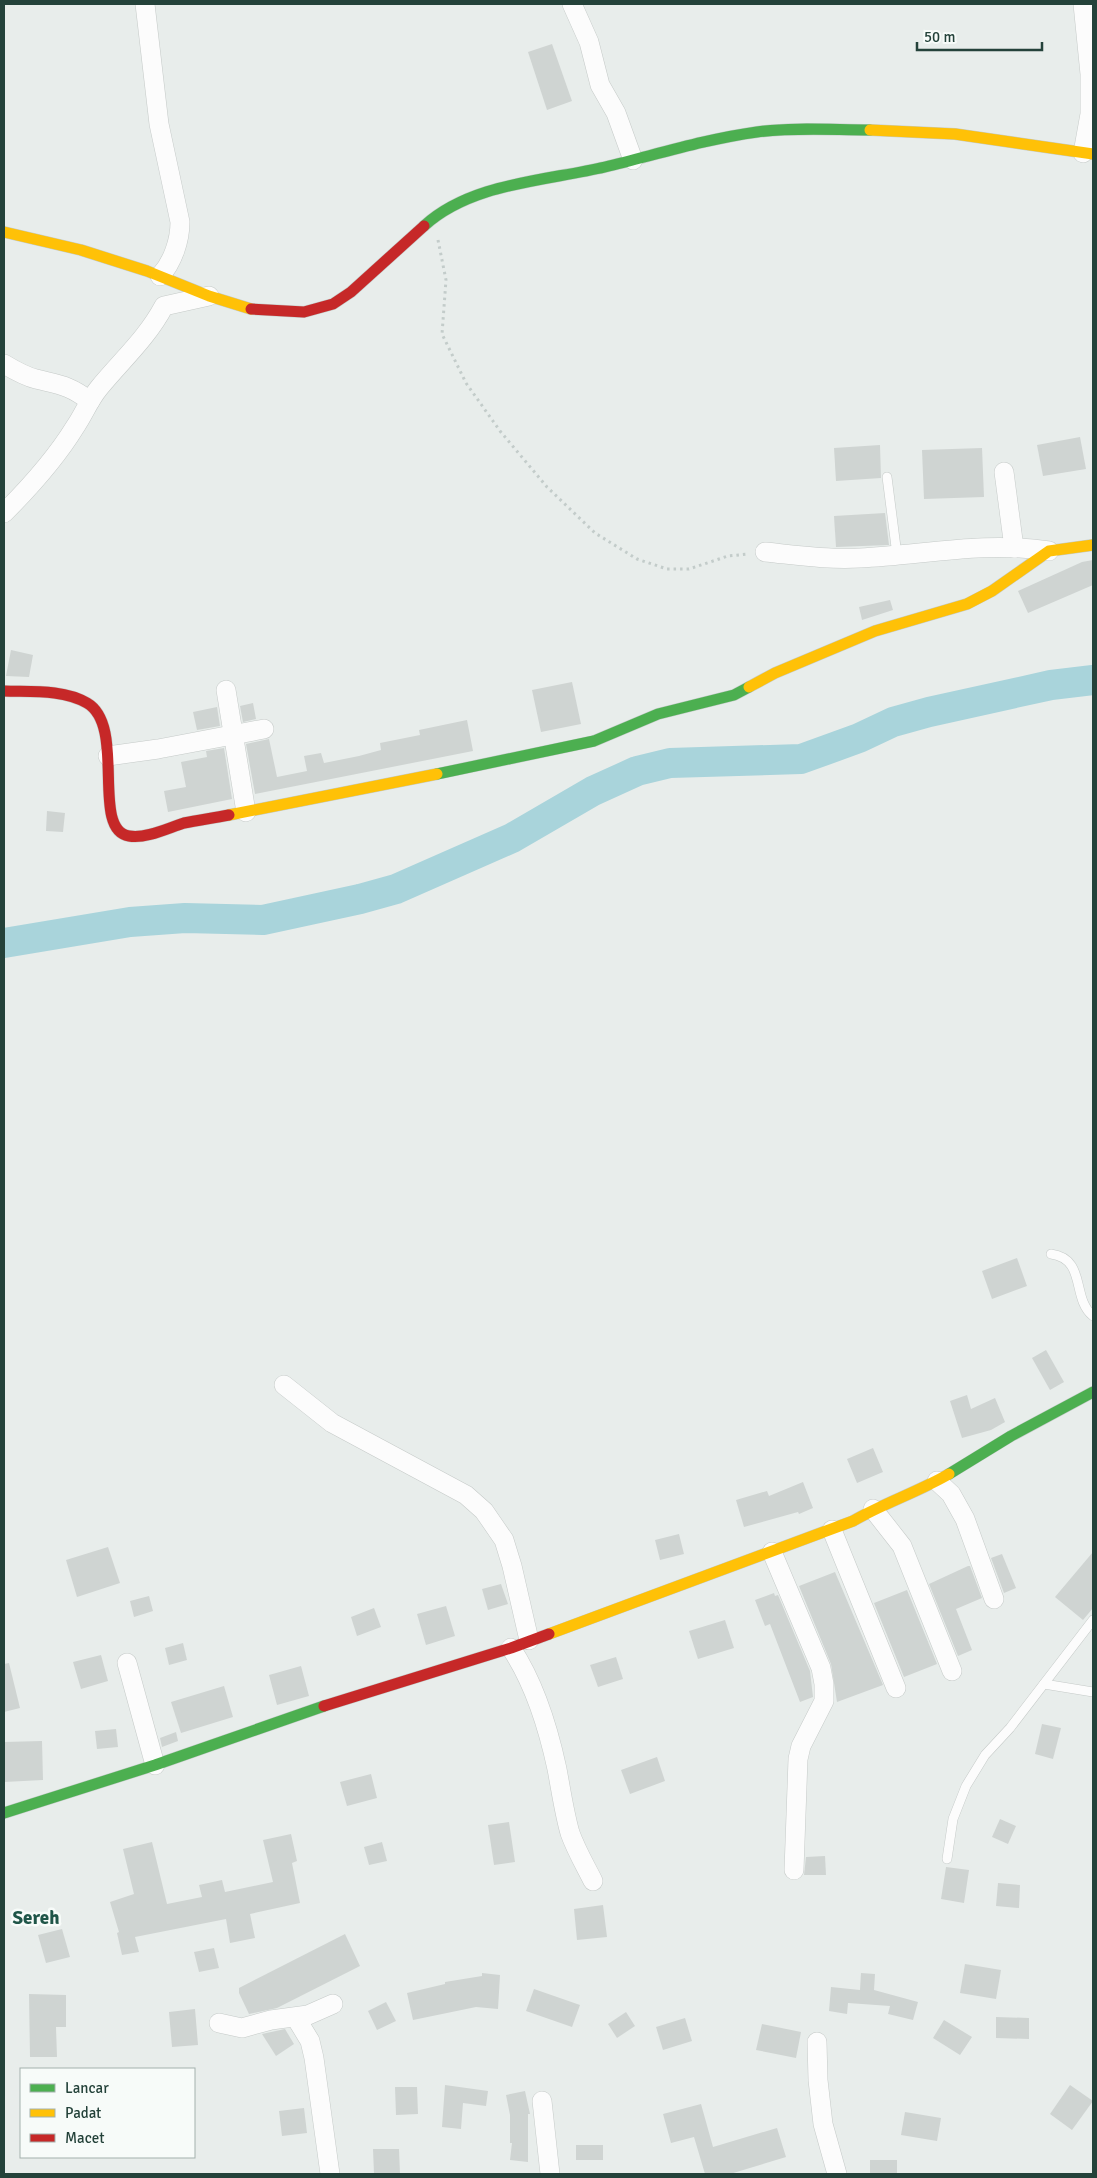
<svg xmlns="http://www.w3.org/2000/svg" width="1097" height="2178" viewBox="0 0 1097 2178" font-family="Signika,sans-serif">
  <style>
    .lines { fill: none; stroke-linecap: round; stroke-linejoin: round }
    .river { stroke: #a9d4db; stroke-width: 30 }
    .building { fill: #cfd4d2 }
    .lane-casing { stroke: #c5cac8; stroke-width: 10 }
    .street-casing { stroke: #c5cac8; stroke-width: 20 }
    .fast-casing { stroke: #c3cbc8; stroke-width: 12 }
    .slow-casing { stroke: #c3cbc8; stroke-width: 12 }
    .jam-casing { stroke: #c3cbc8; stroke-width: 12 }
    .path { stroke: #c3ccca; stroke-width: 3; stroke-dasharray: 2.5 4; stroke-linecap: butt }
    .lane { stroke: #fcfcfc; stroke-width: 9 }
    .street { stroke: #fcfcfc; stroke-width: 19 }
    .fast { stroke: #4caf50; stroke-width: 11 }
    .slow { stroke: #ffc107; stroke-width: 11 }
    .jam { stroke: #c62828; stroke-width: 11 }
    .labels { text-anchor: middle; stroke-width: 5; stroke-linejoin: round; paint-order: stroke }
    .neighbourhood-label { font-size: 19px; font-weight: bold; fill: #1f5548; stroke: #f7fbf9 }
  </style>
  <rect width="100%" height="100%" fill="#e8edeb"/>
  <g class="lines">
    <path class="river" d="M 4,943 L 130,922 L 185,918 L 263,920 L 360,899 L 396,889 L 512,838 L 593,791 L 637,771 L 670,763 L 801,759 L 859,738 L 893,722 L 929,712 L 1051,685 L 1093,680"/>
  </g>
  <g class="building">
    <path d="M 552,44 L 572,101 L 547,110 L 528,52 Z"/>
    <path d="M 1080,437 L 1086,469 L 1043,476 L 1037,445 Z"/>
    <path d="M 880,445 L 881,478 L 836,481 L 834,448 Z"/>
    <path d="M 982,448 L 984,497 L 924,499 L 922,450 Z"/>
    <path d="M 885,513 L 889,545 L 836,547 L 834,516 Z"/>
    <path d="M 1093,560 L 1093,585 L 1028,613 L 1018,591 L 1082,562 Z"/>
    <path d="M 890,600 L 893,610 L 862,620 L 859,607 Z"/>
    <path d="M 11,650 L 33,655 L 29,677 L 6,676 Z"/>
    <path d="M 572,682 L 581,724 L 541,732 L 532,690 Z"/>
    <path d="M 253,703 L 256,719 L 243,722 L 240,706 Z"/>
    <path d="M 217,707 L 220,726 L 197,730 L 193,712 Z"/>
    <path d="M 467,720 L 473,751 L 255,794 L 246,744 L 269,739 L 277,777 L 307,771 L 304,756 L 321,753 L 324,763 L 359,756 L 381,750 L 380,743 L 420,735 L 419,730 Z"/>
    <path d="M 224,748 L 232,799 L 168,812 L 164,791 L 186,787 L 181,762 L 207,757 L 206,751 Z"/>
    <path d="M 47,811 L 65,813 L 63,832 L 46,831 Z"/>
    <path d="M 1017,1258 L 1027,1286 L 992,1299 L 982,1271 Z"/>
    <path d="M 1046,1350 L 1064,1382 L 1050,1390 L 1032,1358 Z"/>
    <path d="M 967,1395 L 971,1409 L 995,1398 L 1005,1422 L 991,1430 L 962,1438 L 950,1401 Z"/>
    <path d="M 873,1448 L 883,1472 L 857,1483 L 847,1459 Z"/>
    <path d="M 803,1482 L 813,1508 L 799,1514 L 798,1512 L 744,1527 L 736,1500 L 767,1491 L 769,1496 Z"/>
    <path d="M 679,1534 L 684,1554 L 660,1560 L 655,1540 Z"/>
    <path d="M 108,1547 L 120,1583 L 77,1597 L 66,1560 Z"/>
    <path d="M 1093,1552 L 1093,1608 L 1083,1620 L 1055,1597 Z"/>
    <path d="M 1002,1554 L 1016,1588 L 1004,1593 L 991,1558 Z"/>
    <path d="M 968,1566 L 970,1566 L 982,1598 L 956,1609 L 972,1650 L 958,1656 L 929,1584 Z"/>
    <path d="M 835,1572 L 883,1685 L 837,1702 L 831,1664 L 799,1586 Z"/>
    <path d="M 501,1584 L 508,1604 L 488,1610 L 482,1589 Z"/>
    <path d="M 907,1590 L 937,1664 L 904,1677 L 874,1603 Z"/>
    <path d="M 774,1593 L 775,1596 L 778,1595 L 810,1671 L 813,1697 L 800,1702 L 770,1624 L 765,1626 L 755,1600 Z"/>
    <path d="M 149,1596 L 153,1611 L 134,1617 L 130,1601 Z"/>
    <path d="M 446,1606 L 455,1636 L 426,1645 L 417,1614 Z"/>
    <path d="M 374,1608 L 381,1627 L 357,1636 L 351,1617 Z"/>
    <path d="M 725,1620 L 734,1648 L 698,1659 L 689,1631 Z"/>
    <path d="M 183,1643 L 187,1660 L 169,1665 L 165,1648 Z"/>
    <path d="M 101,1655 L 108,1681 L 81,1689 L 73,1662 Z"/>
    <path d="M 616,1657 L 623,1679 L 598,1687 L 590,1665 Z"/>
    <path d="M 9,1663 L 20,1708 L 4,1712 L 4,1664 Z"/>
    <path d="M 301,1666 L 309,1696 L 277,1705 L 269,1675 Z"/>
    <path d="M 224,1686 L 233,1717 L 181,1733 L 171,1702 Z"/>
    <path d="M 1042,1724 L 1061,1728 L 1053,1759 L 1035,1754 Z"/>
    <path d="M 116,1729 L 118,1747 L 97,1749 L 95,1731 Z"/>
    <path d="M 176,1732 L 178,1741 L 162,1747 L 160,1738 Z"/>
    <path d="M 42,1741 L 43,1780 L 4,1782 L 4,1742 Z"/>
    <path d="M 657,1757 L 665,1781 L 630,1794 L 621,1770 Z"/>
    <path d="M 371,1774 L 377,1798 L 347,1806 L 340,1782 Z"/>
    <path d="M 1000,1819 L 1016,1826 L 1008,1844 L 992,1837 Z"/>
    <path d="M 509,1822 L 515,1862 L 494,1865 L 488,1825 Z"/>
    <path d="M 291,1834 L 297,1861 L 292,1863 L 300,1903 L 250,1914 L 255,1938 L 230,1943 L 226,1919 L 135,1937 L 139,1952 L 122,1955 L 117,1933 L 119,1932 L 110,1902 L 134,1894 L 123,1849 L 152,1842 L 167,1904 L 202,1897 L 199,1885 L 222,1880 L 225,1892 L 273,1882 L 263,1840 Z"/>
    <path d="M 382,1842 L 387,1861 L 369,1865 L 364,1847 Z"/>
    <path d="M 825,1856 L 826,1875 L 804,1875 L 806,1857 Z"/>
    <path d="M 946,1867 L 969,1870 L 964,1903 L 941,1899 Z"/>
    <path d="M 998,1883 L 1020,1885 L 1019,1908 L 996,1906 Z"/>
    <path d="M 603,1905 L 607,1937 L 577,1940 L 574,1909 Z"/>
    <path d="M 62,1929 L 70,1957 L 46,1963 L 38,1935 Z"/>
    <path d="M 345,1934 L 360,1966 L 277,2008 L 249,2014 L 239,1993 L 239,1988 Z"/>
    <path d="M 214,1948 L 219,1968 L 199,1972 L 194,1952 Z"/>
    <path d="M 965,1964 L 1001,1970 L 996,1999 L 960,1993 Z"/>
    <path d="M 482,1973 L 500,1975 L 498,2009 L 476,2007 L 413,2020 L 407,1993 L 445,1984 L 445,1982 L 482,1976 Z"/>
    <path d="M 861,1973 L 875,1974 L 874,1990 L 918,2002 L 913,2020 L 888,2014 L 890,2006 L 848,2003 L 847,2014 L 829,2011 L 831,1987 L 860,1990 Z"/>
    <path d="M 534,1989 L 580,2005 L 572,2027 L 526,2011 Z"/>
    <path d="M 29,1994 L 66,1995 L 66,2027 L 56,2027 L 57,2057 L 30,2057 Z"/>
    <path d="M 386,2002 L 396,2021 L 377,2030 L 368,2011 Z"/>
    <path d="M 195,2009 L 198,2045 L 172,2047 L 169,2012 Z"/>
    <path d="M 626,2012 L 635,2026 L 617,2038 L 608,2024 Z"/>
    <path d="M 996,2017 L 1029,2018 L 1029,2039 L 996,2038 Z"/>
    <path d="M 685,2018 L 692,2041 L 663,2050 L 656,2027 Z"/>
    <path d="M 944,2020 L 972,2037 L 960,2055 L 933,2038 Z"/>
    <path d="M 762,2024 L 801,2032 L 796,2058 L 756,2050 Z"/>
    <path d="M 285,2029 L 294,2044 L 276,2056 L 262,2034 Z"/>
    <path d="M 445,2085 L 488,2091 L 486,2106 L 463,2103 L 461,2129 L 442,2127 Z"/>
    <path d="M 1070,2085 L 1093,2101 L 1072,2130 L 1050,2114 Z"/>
    <path d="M 395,2087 L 417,2087 L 418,2114 L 396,2115 Z"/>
    <path d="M 525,2091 L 530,2114 L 528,2114 L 528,2162 L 510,2160 L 512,2143 L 510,2143 L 510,2115 L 506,2095 Z"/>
    <path d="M 701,2104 L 713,2147 L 777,2128 L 786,2157 L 730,2174 L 705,2174 L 694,2137 L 671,2143 L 663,2114 Z"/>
    <path d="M 304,2108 L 307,2133 L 282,2136 L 279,2111 Z"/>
    <path d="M 905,2112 L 941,2118 L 937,2141 L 901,2135 Z"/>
    <rect x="576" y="2145" width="27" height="15"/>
    <path d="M 373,2149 L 399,2149 L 400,2174 L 374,2174 Z"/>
    <rect x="870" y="2160" width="27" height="14"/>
  </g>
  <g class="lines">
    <g class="lane-casing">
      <g id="lane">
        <path d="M 887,477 L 897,555"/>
        <path d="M 1051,1254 C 1087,1259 1071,1298 1093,1316"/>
        <path d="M 1044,1684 L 1093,1692"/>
        <path d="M 947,1859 L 953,1819 L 966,1786 L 985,1755 L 1010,1728 L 1093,1620"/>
      </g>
    </g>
    <g class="street-casing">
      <g id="street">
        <path d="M 145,4 L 159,124 L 180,222 C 180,240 173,262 160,276"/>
        <path d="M 572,4 L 589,42 L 600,85 L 616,113 L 633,160"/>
        <path d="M 1083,4 L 1090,74 L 1090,114 L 1083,153"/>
        <path d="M 4,364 C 14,370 24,376 36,379 C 60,385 69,385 90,401"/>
        <path d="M 1004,472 L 1014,548"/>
        <path d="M 4,513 C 30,487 56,458 75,427 C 84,414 89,400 99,388 C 122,360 147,338 164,306 L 209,296"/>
        <path d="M 765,552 C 796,555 828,560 860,558 C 923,555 985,541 1049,551"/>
        <path d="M 226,690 L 246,812"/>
        <path d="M 108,756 L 158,749 L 264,729"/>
        <path d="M 284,1385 L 332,1423 L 466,1495 L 484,1511 L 504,1540 L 512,1566 L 529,1640"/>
        <path d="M 937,1481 L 951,1494 L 965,1519 L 994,1599"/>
        <path d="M 873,1509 L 902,1546 L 952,1671"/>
        <path d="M 832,1530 L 896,1688"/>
        <path d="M 772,1552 L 821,1668 L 824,1684 L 824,1701 L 801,1746 L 798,1759 L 794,1870"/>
        <path d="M 511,1648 C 535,1684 548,1727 557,1769 C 561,1790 564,1812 570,1833 C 576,1850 585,1865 593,1881"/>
        <path d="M 127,1663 L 155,1765"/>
        <path d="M 296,2018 L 310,2041 L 314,2058 L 330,2174"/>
        <path d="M 219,2023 L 242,2028 L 271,2020 L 308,2015 L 333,2004"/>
        <path d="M 817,2042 L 818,2080 L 823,2124 L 837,2174"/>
        <path d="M 542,2101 L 550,2174"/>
      </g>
    </g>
    <g class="fast-casing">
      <g id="fast">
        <path d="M 424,226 C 471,183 545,181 605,167 C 655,155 706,139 757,132 C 794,127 833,130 870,130"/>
        <path d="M 437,774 L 594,741 L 658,714 L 734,695 L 749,687"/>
        <path d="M 949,1474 L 1011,1436 L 1093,1392"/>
        <path d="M 4,1813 L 155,1765 L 324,1706"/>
      </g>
    </g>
    <g class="slow-casing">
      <g id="slow">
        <path d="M 870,130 L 955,134 L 1093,154"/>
        <path d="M 4,232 L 81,250 L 147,271 L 209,296 L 251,309"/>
        <path d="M 749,687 L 775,673 L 875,631 L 967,604 L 992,591 L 1049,551 L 1093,545"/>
        <path d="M 229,815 L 437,774"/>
        <path d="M 549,1634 L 853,1521 C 884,1503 918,1492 949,1474"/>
      </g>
    </g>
    <g class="jam-casing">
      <g id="jam">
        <path d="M 251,309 L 304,312 L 333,304 L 351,292 L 424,226"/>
        <path d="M 4,691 C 30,692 63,689 87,703 C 127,726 90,830 129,836 C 146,839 168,828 184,823 C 199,820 214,818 229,815"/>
        <path d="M 324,1706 L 511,1648 L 549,1634"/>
      </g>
    </g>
    <path class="path" d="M 438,240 L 446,280 L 442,334 L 466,383 L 500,431 L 547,487 L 595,533 L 637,559 L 667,569 L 689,569 L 728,556 L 749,554"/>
    <use href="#lane" class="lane"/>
    <use href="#street" class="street"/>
    <use href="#fast" class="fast"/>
    <use href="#slow" class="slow"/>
    <use href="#jam" class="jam"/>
  </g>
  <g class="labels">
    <g class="neighbourhood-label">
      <text x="36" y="1924">Sereh</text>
    </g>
  </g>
  <rect width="1097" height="2178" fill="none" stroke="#24423a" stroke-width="10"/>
  <rect x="20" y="2068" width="175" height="90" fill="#f7fbf9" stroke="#a3b1ad"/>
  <rect x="30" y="2084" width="25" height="8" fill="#4caf50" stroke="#a3b1ad"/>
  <text x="65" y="2093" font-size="15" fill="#24423a">Lancar</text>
  <rect x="30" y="2109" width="25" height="8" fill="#ffc107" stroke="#a3b1ad"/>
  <text x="65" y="2118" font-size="15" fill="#24423a">Padat</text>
  <rect x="30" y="2134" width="25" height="8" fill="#c62828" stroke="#a3b1ad"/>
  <text x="65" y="2143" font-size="15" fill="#24423a">Macet</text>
  <path d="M917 42v8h125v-8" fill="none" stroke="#24423a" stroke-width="2.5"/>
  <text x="924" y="42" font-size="15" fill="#24423a" stroke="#f7fbf9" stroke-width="4" paint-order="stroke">50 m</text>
</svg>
